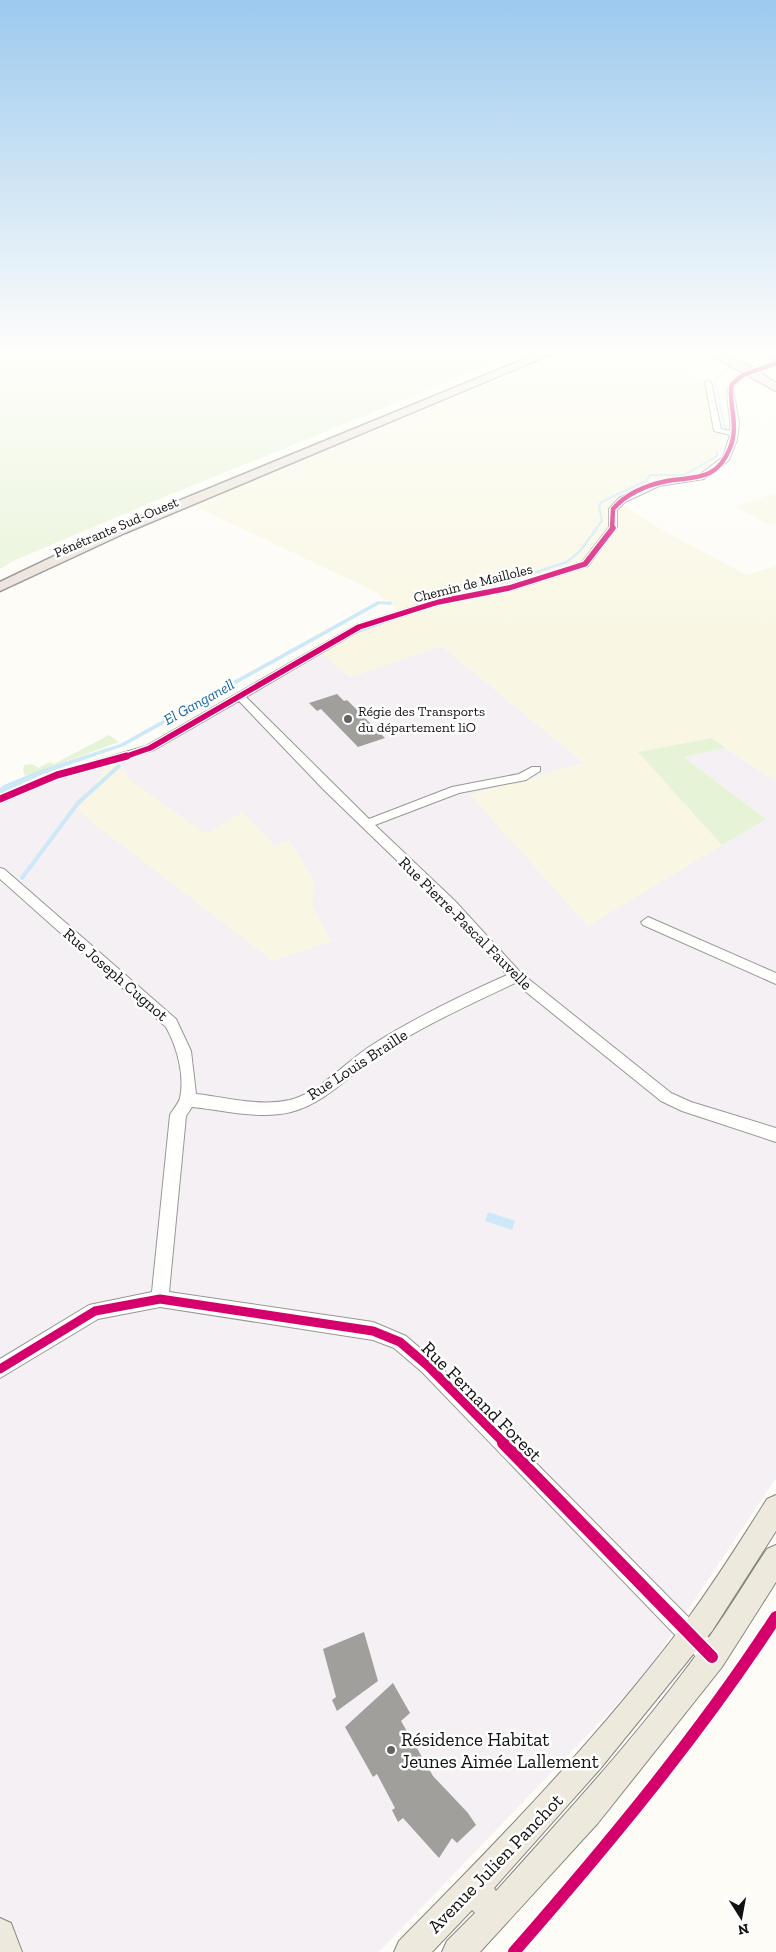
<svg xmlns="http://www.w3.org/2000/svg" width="776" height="1952" viewBox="0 0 776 1952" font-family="'Zilla Slab',serif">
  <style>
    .industrial { fill: #f5f0f3 }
    .farmland { fill: #f9f7e4 }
    .green { fill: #e7f3d7 }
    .water { fill: #cde8f7 }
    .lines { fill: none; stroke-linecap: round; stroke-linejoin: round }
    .stream-far2 { stroke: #cde8f7; stroke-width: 2 }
    .stream-far1 { stroke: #cde8f7; stroke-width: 2.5 }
    .stream { stroke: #cde8f7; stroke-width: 4 }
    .building { fill: #a19f9c }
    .minor-casing { stroke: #979795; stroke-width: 2 }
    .major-casing { stroke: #858482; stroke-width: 2 }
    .highway-casing { stroke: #858482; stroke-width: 3 }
    .minor { fill: #fffffe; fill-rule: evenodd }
    .major { fill: #ede9dc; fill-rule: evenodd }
    .highway { fill: #eae1d8; fill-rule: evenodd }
    .minor-bridge-casing { stroke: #979795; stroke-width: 9; stroke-linecap: butt }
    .minor-bridge { stroke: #fffffe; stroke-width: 8 }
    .cycleway-far4-casing { stroke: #fff; stroke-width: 6 }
    .cycleway-far3-casing { stroke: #fff; stroke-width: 8 }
    .cycleway-far2-casing { stroke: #fff; stroke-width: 10 }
    .cycleway-far1-casing { stroke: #fff; stroke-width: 12 }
    .cycleway-casing { stroke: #fff; stroke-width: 15 }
    .cycleway-far4 { stroke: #d6006c; stroke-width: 4.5 }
    .cycleway-far3 { stroke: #d6006c; stroke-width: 5.5 }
    .cycleway-far2 { stroke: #d6006c; stroke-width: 7 }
    .cycleway-far1 { stroke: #d6006c; stroke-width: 9 }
    .cycleway { stroke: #d6006c; stroke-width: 12 }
    .poi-dot { fill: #646362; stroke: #fff; stroke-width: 2 }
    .labels { text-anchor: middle; stroke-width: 5; stroke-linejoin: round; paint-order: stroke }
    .far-street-label { font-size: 14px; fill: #111; stroke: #fff }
    .far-poi-label { font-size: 14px; fill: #111; stroke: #fff; text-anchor: start }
    .far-water-label { font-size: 15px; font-style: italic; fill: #1768a6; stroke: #fff }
    .street-label { font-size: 16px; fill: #111; stroke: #fff }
    .near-street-label { font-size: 19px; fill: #111; stroke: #fff }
    .near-poi-label { font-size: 19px; fill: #111; stroke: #fff; text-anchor: start }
  </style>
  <rect width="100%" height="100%" fill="#fdfcf7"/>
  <path class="industrial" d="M 442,646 L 584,763 L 470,795 L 766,819 L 684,757 L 726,748 L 776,781 L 776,1478 L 643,1677 L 379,1952 L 0,1952 L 0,802 L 58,778 L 104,766 L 105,769 L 78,811 L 331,941 L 311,907 L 314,881 L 289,841 L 275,846 L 243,813 L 206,835 L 128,779 L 120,762 L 153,751 L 321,652 L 350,677 Z"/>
  <g class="farmland">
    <path d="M 564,353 L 640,353 L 696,374 L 704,383 L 720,437 L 718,456 L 709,466 L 680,478 L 664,477 L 614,499 L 617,501 L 610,527 L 582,563 L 507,587 L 436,600 L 401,612 L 376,592 L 194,506 Z"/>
    <path d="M 776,493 L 776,524 L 769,525 L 736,506 Z"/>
    <path d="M 621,504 L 666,532 L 747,575 L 776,566 L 776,781 L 712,738 L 639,752 L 722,845 L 588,926 L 470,795 L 584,763 L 442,646 L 350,677 L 320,651 L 361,628 L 440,603 L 510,590 L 576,570 L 587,565 L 616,528 L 616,510 Z"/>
    <path d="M 120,762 L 128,779 L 206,834 L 243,812 L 275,846 L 289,841 L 314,881 L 312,907 L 332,941 L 273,961 L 78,811 L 105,769 L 104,766 Z"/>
  </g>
  <g class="green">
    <path d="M 0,353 L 518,353 L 169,495 L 13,561 L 0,569 Z"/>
    <path d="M 109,735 L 119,742 L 25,776 L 23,770 L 24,765 L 32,764 L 39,768 L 50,762 L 54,764 Z"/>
    <path d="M 712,738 L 726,748 L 684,757 L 766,819 L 722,845 L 638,752 Z"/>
  </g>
  <g class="water">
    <path d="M 378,601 L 392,602 L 391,605 L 380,604 L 124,746 L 43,774 L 0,794 L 0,788 L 4,785 L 40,770 L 120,744 Z"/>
    <path d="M 488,1212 L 515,1221 L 512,1230 L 485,1221 Z"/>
  </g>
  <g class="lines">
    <g class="stream-far2">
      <path d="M 747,359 L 756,355"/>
      <path d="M 726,433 L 715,382 L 720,374 L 731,366"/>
      <path d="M 596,529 L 602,521 L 599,506 L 601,502 L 646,481 L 650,475 L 684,475 L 717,456 L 717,452"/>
    </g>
    <g class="stream-far1">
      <path d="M 451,594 L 506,582 L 567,562 L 580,551 L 597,528"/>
      <path d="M 409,609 L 421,604"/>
      <path d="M 355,633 L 385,622"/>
    </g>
    <path class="stream" d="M 22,878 L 78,803 L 119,766"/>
  </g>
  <g class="building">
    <path d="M 337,694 L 344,701 L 347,700 L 385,738 L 358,747 L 321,709 L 317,711 L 309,703 Z"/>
    <path d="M 364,1632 L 378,1681 L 337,1711 L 332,1700 L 336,1697 L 323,1649 Z"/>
    <path d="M 393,1683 L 410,1713 L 401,1721 L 433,1776 L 468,1813 L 476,1825 L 457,1843 L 452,1838 L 439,1858 L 403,1818 L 398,1822 L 392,1810 L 395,1808 L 377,1774 L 373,1777 L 345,1727 Z"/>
  </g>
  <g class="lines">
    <g class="minor-casing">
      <g id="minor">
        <path d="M 776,361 L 776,365 L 762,370 L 759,368 Z"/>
        <path d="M 744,373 L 749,374 L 738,381 L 733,389 L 739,423 L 737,440 L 729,460 L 704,479 L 659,486 L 625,502 L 617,510 L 617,527 L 588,566 L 512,590 L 440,604 L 362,629 L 246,697 L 369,819 L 452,787 L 519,774 L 532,767 L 540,767 L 540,771 L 526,780 L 459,793 L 375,825 L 455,901 L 521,973 L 671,1093 L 691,1102 L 776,1128 L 776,1142 L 682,1111 L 661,1101 L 515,983 C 469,1005 422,1026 380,1054 C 350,1074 326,1103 291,1112 C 259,1120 224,1110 192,1107 L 186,1116 L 169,1292 L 373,1322 L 406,1336 L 434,1360 L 720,1649 L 723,1657 L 720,1665 L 712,1668 L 704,1665 L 422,1372 L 394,1348 L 373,1340 L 160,1307 L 98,1319 L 0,1378 L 0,1359 L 89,1305 L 152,1292 L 170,1115 C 173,1109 179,1103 180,1098 C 185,1075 177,1047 166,1027 L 0,879 L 0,868 L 4,869 L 176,1019 L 191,1051 L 196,1094 C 226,1097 259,1107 290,1100 C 321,1092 345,1062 372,1045 C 414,1018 460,996 507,975 L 445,907 L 323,789 L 239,701 L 154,750 L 61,777 L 0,803 L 0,795 L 53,773 L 146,746 L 356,625 L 435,600 L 507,586 L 582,562 L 609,527 L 609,509 L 619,498 L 654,482 L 699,475 L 723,457 L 730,435 L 714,431 L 705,382 L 708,380 L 711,382 L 721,429 L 730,431 C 733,405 715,388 744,373 Z"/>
        <path d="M 648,917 L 776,973 L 776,984 L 643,925 L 641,922 Z"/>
      </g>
    </g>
    <g class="major-casing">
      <g id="major">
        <path d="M 776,1495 L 776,1531 L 712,1631 L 600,1769 L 494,1888 L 496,1891 C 567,1812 640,1733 702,1647 C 725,1616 745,1582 767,1549 L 776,1545 L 776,1582 L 722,1667 L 598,1823 L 480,1952 L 442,1952 L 447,1941 L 475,1913 L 472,1910 L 432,1952 L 394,1952 L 399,1941 C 498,1841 598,1738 683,1625 C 713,1585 740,1542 767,1499 Z"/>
        <path d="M 0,1918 L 11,1923 L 22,1952 L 0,1952 Z"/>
      </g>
    </g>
    <g class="highway-casing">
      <g id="highway">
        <path d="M 539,353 L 554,353 L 125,533 L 0,591 L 0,582 L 115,527 Z"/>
        <path d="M 707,353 C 733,353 755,370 776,383 L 776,391 Z"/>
        <path d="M 764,353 L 776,353 L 776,362 Z"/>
      </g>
    </g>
    <use href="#minor" class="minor"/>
    <use href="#major" class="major"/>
    <use href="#highway" class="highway"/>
    <g class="minor-bridge-casing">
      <path id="minor-bridge" d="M 746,374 L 762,368"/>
    </g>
    <use href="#minor-bridge" class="minor-bridge"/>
    <g class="cycleway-far4-casing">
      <path id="cycleway-far4" d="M 612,529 L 613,509 C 626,494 647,485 667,481 C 695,476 716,482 730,448 C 740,424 727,401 732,384 L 743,375 L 776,363"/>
    </g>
    <g class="cycleway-far3-casing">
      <path id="cycleway-far3" d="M 124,757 L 150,748 L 359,627 L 438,602 L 509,588 L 585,564 L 613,528"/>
    </g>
    <g class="cycleway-far2-casing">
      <path id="cycleway-far2" d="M 0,799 L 57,775 L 127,756"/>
    </g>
    <g class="cycleway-far1-casing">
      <path id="cycleway-far1" d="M 0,1369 L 95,1311 L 160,1299 L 373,1331 L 400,1342 L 428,1366 L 505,1444"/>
    </g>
    <g class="cycleway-casing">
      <g id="cycleway">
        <path d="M 503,1443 L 712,1657"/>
        <path d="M 514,1952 C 606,1847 700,1734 776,1617"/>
      </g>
    </g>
    <use href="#cycleway-far4" class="cycleway-far4"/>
    <use href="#cycleway-far3" class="cycleway-far3"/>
    <use href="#cycleway-far2" class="cycleway-far2"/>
    <use href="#cycleway-far1" class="cycleway-far1"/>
    <use href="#cycleway" class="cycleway"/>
  </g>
  <linearGradient id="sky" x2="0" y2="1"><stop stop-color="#9dc9ee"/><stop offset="0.56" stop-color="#fefefb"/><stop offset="1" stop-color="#fefefb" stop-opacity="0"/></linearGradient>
  <rect width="776" height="627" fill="url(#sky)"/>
  <g class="poi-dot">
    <circle cx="348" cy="719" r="5"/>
    <circle cx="391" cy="1750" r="5"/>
  </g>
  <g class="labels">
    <g class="far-street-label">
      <text transform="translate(116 527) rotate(-23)" y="5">Pénétrante Sud-Ouest</text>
      <text transform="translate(473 583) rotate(-14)" y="5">Chemin de Mailloles</text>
    </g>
    <g class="far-poi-label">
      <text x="358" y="716">Régie des Transports<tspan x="358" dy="16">du département liO</tspan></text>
    </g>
    <g class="far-water-label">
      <text transform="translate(199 702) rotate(-29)" y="5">El Ganganell</text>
    </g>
    <g class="street-label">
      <text transform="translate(466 923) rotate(45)" y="6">Rue Pierre-Pascal Fauvelle</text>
      <text transform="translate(116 974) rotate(41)" y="6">Rue Joseph Cugnot</text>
      <text transform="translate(357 1064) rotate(-33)" y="6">Rue Louis Braille</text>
    </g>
    <g class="near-street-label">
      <text transform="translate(482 1401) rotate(45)" y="7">Rue Fernand Forest</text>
      <text transform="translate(495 1863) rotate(-46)" y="7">Avenue Julien Panchot</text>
    </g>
    <g class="near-poi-label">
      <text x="401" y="1746">Résidence Habitat<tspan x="401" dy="22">Jeunes Aimée Lallement</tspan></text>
    </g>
  </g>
  <g transform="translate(741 1917) rotate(169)" stroke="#ffffff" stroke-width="4" paint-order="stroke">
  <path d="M0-4L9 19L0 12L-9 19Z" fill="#111111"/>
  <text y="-8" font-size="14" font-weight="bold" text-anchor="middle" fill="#111111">N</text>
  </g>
</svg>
